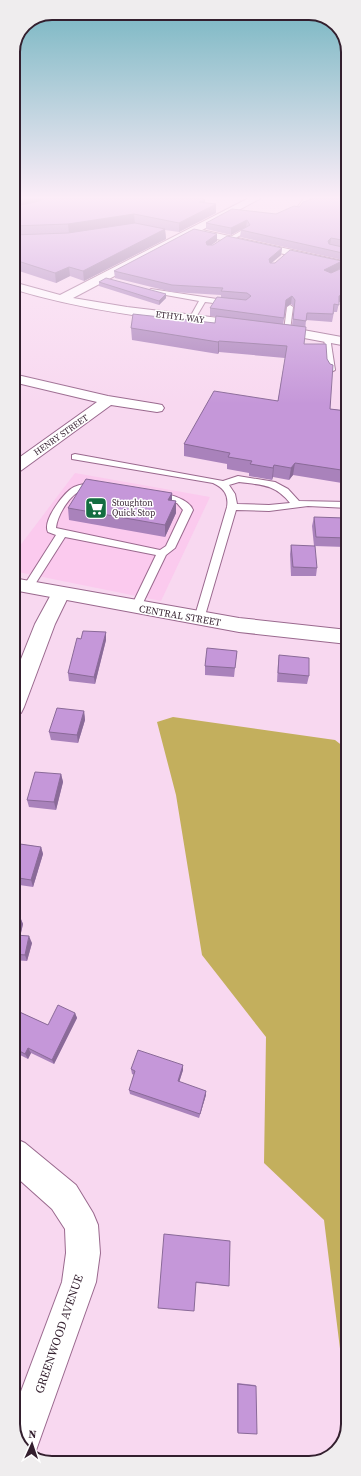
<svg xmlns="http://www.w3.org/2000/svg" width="361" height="1476" viewBox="0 0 361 1476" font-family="'Source Serif 4',serif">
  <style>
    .built { fill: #fbcaee }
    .forest { fill: #c3af5d }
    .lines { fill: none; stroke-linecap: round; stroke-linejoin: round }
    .lane-casing { stroke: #9a698e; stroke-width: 2 }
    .street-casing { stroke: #9a698e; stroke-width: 2 }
    .secondary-casing { stroke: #9a698e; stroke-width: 2 }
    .lane { fill: #fff; fill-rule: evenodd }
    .street { fill: #fff; fill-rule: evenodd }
    .secondary { fill: #fff; fill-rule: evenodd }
    .wall { fill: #a982bb; fill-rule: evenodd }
    .shaded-wall { fill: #8a6a98 }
    .building { fill: #c597d9; stroke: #8a6a98 }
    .labels { text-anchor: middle; stroke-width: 3; stroke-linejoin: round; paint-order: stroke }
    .far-street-label { font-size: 9px; fill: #331f2e; stroke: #fff }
    .far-poi-label { font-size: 9px; fill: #331f2e; stroke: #fff; text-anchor: start }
    .street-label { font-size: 10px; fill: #331f2e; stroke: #fff }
    .near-street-label { font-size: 12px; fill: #331f2e; stroke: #fff }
    .rim { fill: none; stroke: #331f2e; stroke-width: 2 }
  </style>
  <rect width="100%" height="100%" fill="#f8d8f0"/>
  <path class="built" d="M 75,473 L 210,497 L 161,601 L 13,571 L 13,555 Z"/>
  <path class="forest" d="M 173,717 L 335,740 L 348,750 L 348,1413 L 324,1220 L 264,1163 L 266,1037 L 202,955 L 176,795 L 157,722 Z"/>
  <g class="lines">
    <g class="lane-casing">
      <g id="lane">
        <path d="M 304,198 L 310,198 L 298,212 L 294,212 Z"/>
        <path d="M 246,228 L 248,231 L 232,240 L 227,239 Z"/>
        <path d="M 151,289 L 230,301 L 233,303 L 230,305 L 205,302 L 195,319 L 192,321 L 189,319 L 199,301 L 149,292 L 148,291 Z"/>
        <path d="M 290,305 L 293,307 L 290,330 L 287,332 L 284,330 L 287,307 Z"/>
        <path d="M 327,335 L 330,337 L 335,370 L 331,372 L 327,370 L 324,337 Z"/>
        <path d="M 75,454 L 223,481 L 238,476 L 275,482 L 288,489 L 299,501 L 348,502 L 348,508 L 308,506 L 269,511 L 236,510 L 204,619 L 199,623 L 194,619 L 227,507 C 229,495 224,488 213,483 L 72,459 L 72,455 ZM 239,482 C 261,485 275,484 290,503 L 269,505 L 237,504 L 235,494 L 229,485 Z"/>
        <path d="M 96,483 L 100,486 L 99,488 C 94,489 88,488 83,490 C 70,493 57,516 56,528 L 160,550 L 166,546 L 183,510 L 177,503 L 153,498 L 153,494 C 164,491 189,499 193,510 L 175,548 L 166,555 L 140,609 L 132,609 L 131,607 L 156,555 L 65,537 L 32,589 L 24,589 L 23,587 L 56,535 L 48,532 C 42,521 64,492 74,487 C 81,484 89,483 96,483 Z"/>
      </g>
    </g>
    <g class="street-casing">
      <g id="street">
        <path d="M 249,198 L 261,198 L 202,230 L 347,262 L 347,268 L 194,234 L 73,298 L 127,307 L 244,321 L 250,325 L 248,328 L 244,329 C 166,320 88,312 13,289 L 13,282 L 60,295 Z"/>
        <path d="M 276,325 L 347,338 L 347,346 L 272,332 L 270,329 Z"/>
        <path d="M 13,374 L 108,396 L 157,404 L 162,405 L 164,408 L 162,411 L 157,412 L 111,405 L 19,472 L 13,474 L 13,462 L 97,402 L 13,382 Z"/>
        <path d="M 61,587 L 68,589 L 70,593 L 55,624 L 24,707 L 21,713 L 13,715 L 13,679 L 35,624 L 54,589 Z"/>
        <path d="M 14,1138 L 25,1143 L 76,1185 L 93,1213 L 98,1225 L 100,1253 L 96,1282 L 34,1456 C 14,1447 14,1429 14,1410 L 62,1282 L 66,1253 L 65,1229 L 52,1209 L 14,1175 Z"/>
      </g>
    </g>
    <g class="secondary-casing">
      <path id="secondary" d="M 13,578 L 239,618 L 348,630 L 348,644 L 239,632 L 13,590 Z"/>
    </g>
    <use href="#lane" class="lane"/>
    <use href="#street" class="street"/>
    <use href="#secondary" class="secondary"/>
  </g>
  <g class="wall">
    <path d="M 13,198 L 44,198 L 36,202 L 205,203 L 216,213 L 179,232 L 165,230 L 166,239 L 84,281 L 70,276 L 56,283 L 19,271 L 16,260 L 13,261 Z"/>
    <path d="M 347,198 L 347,261 L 240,237 L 241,230 L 246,227 L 231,235 L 206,229 L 206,223 L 276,214 L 299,207 Z"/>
    <path d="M 217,234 L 217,241 L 211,245 L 282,248 L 281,255 L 271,263 L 342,261 L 341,268 L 333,272 L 339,303 L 337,312 L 334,312 L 332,322 L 306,320 L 304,344 L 330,409 L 347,411 L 348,484 L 293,475 L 289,480 L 273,477 L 272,480 L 249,476 L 249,473 L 227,469 L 227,464 L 184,456 L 184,444 L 278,401 L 285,358 L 219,352 L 218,354 L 132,340 L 131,328 L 215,323 L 216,317 L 210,316 L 210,308 L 221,298 L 221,295 L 172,292 L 115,278 L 114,271 ZM 291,304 L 294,307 L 292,325 L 283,324 L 286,307 Z"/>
    <path d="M 99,282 L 166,294 L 166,298 L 159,305 L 99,286 Z"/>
    <path d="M 172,493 L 172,500 L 176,501 L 176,513 L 165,537 L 69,520 L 68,508 Z"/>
    <path d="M 314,517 L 347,538 L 345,547 L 314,546 L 312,526 Z"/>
    <path d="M 291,545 L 317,568 L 316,576 L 291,576 L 290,554 Z"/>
    <path d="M 106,632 L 106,640 L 95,684 L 69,681 L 68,673 Z"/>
    <path d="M 237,651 L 234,677 L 205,675 L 205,666 Z"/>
    <path d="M 279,655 L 309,676 L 307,684 L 277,682 L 278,664 Z"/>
    <path d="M 84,711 L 85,720 L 78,743 L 51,740 L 49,732 Z"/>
    <path d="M 61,774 L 63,782 L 56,810 L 29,807 L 27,800 Z"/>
    <path d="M 13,843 L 41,847 L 43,854 L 33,887 L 13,884 Z"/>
    <path d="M 13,917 L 20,917 L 23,924 L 20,936 L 32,943 L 27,961 L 13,960 Z"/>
    <path d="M 13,1009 L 48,1025 L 75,1013 L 77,1018 L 54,1064 L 31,1053 L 28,1059 L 14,1052 Z"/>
    <path d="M 183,1065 L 183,1070 L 179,1082 L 206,1095 L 199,1118 L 130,1094 L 129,1090 L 134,1075 L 132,1074 L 131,1069 Z"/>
    <path d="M 164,1234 L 229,1286 L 228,1286 L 196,1283 Z"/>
    <path d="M 237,1383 L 255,1385 L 256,1386 L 238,1433 L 237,1431 Z"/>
  </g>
  <g class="shaded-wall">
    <path d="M 17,198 L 44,198 L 33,204 L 13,208 L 13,199 Z"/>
    <path d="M 205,200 L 205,209 L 199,202 Z"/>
    <path d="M 216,204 L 216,213 L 179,232 L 179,223 Z"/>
    <path d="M 134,214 L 135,224 L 69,234 L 68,224 Z"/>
    <path d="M 247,220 L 246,227 L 231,235 L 231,228 Z"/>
    <path d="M 165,229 L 166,239 L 84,281 L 83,271 Z"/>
    <path d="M 217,234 L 217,241 L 206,249 L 206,242 Z"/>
    <path d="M 331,238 L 330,245 L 327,248 L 328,241 Z"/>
    <path d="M 282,248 L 281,255 L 268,266 L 269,259 Z"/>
    <path d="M 13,251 L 14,251 L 16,260 L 13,261 Z"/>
    <path d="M 342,261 L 341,268 L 323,278 L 324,270 Z"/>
    <path d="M 69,267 L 70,276 L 56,283 L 55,273 Z"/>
    <path d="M 347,291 L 347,297 L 338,303 L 339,296 Z"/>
    <path d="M 166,294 L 166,298 L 159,305 L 159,301 Z"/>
    <path d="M 292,296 L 291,304 L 286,307 L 283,325 L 286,300 Z"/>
    <path d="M 219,341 L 219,352 L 218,354 L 218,342 Z"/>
    <path d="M 295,463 L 293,475 L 289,480 L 291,468 Z"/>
    <path d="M 274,465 L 273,477 L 272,480 L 273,468 Z"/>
    <path d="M 172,493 L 172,505 L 168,500 Z"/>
    <path d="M 176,501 L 176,513 L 165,537 L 165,525 Z"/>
    <path d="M 106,632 L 106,640 L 95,684 L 94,677 Z"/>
    <path d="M 84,711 L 85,720 L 78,743 L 77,735 Z"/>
    <path d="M 61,774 L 63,782 L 56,810 L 54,802 Z"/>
    <path d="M 41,847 L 43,854 L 33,887 L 31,880 Z"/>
    <path d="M 20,917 L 23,924 L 19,942 L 16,935 Z"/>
    <path d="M 29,936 L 32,943 L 27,961 L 25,955 Z"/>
    <path d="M 75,1013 L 77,1018 L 54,1064 L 52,1060 Z"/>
    <path d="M 28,1048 L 31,1053 L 28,1059 L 25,1054 Z"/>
    <path d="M 183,1065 L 183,1070 L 178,1086 L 178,1081 Z"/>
    <path d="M 206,1091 L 206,1095 L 199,1118 L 200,1114 Z"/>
  </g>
  <g class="building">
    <path d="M 45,198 L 202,198 L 205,200 L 199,202 L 216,204 L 179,223 L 134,214 L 68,224 L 13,226 L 13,207 L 39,201 Z"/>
    <path d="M 315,198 L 347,198 L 347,241 L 331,238 L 328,241 L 329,244 L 347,248 L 347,254 L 241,230 L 250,225 L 247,220 L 231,228 L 206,223 L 232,209 L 276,214 L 294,206 L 299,207 L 303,202 Z"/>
    <path d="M 135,223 L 165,229 L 83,271 L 69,267 L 55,273 L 18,261 L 14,251 L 13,251 L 13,235 L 68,233 Z"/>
    <path d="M 194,229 L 217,234 L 206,242 L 207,245 L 213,245 L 227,236 L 282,248 L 269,259 L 270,263 L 275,263 L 290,250 L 342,261 L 324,270 L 331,273 L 347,266 L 347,291 L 339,296 L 339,305 L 334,304 L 333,314 L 307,313 L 306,321 L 293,319 L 295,300 L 292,296 L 286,300 L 284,318 L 210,308 L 217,297 L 246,300 L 251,296 L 247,293 L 221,291 L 223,288 L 172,285 L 114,271 Z"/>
    <path d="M 106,278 L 166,294 L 159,301 L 99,282 Z"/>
    <path d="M 133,314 L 215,323 L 216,316 L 306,327 L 304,344 L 326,344 L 327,359 L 330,364 L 333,365 L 330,409 L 347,411 L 348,471 L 295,463 L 291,468 L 274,465 L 273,468 L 250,464 L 252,461 L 228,457 L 230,453 L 184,444 L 214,391 L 278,401 L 287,346 L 219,341 L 218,342 L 131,328 Z"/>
    <path d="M 86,479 L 172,493 L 168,500 L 176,501 L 165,525 L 68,508 Z"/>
    <path d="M 314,517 L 345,518 L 347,538 L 316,537 Z"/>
    <path d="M 291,545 L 315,546 L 317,568 L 293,567 Z"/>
    <path d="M 83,631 L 106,632 L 94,677 L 68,673 L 77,638 L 81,639 Z"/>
    <path d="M 207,648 L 237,651 L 235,668 L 205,666 Z"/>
    <path d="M 279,655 L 309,658 L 309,676 L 278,673 Z"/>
    <path d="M 57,708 L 84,711 L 77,735 L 49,732 Z"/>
    <path d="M 35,772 L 61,774 L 54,802 L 27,800 Z"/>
    <path d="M 13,843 L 41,847 L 31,880 L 13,877 Z"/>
    <path d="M 13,917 L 20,917 L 16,935 L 29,936 L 25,955 L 13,954 Z"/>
    <path d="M 58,1005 L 75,1013 L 52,1060 L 28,1048 L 25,1054 L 14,1048 L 13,1009 L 48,1025 Z"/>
    <path d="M 138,1050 L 183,1065 L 178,1081 L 206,1091 L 200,1114 L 129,1090 L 135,1071 L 131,1069 Z"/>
    <path d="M 164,1234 L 230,1241 L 229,1286 L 196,1282 L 194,1311 L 158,1308 Z"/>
    <path d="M 238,1384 L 256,1386 L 257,1434 L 238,1433 Z"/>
  </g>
  <linearGradient id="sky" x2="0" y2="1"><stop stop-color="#75b5c1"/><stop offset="0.49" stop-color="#fcedf8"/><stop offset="1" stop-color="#fcedf8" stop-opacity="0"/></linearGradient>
  <rect width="361" height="404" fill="url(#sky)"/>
  <defs>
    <g id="supermarket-square" transform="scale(1.15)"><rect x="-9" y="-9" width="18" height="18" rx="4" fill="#136d40" stroke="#fff"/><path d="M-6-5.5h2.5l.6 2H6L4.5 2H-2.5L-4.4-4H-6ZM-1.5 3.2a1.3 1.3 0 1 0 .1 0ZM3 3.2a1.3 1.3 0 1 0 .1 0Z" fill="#fff"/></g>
  </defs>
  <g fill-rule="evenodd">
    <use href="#supermarket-square" x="96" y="508"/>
  </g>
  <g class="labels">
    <g class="far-street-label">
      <text transform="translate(180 317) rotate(7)" y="3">ETHYL WAY</text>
      <text transform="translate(61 435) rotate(-35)" y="3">HENRY STREET</text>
    </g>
    <g class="far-poi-label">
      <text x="112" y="506">Stoughton<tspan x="112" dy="10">Quick Stop</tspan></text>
    </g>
    <g class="street-label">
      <text transform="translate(180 615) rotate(10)" y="4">CENTRAL STREET</text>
    </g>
    <g class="near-street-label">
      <text transform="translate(59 1334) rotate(-71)" y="4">GREENWOOD AVENUE</text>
    </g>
  </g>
  <path d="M0 0H361V1476H0ZM52 20H309A32 32 0 0 1 341 52V1424A32 32 0 0 1 309 1456H52A32 32 0 0 1 20 1424V52A32 32 0 0 1 52 20Z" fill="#efedee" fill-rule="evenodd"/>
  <path class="rim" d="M52 20H309A32 32 0 0 1 341 52V1424A32 32 0 0 1 309 1456H52A32 32 0 0 1 20 1424V52A32 32 0 0 1 52 20Z"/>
  <g transform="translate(32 1444) rotate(3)" stroke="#ffffff" stroke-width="3" paint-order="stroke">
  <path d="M0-3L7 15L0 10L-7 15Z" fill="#331f2e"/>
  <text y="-6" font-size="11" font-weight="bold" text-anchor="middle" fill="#331f2e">N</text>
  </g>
</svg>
